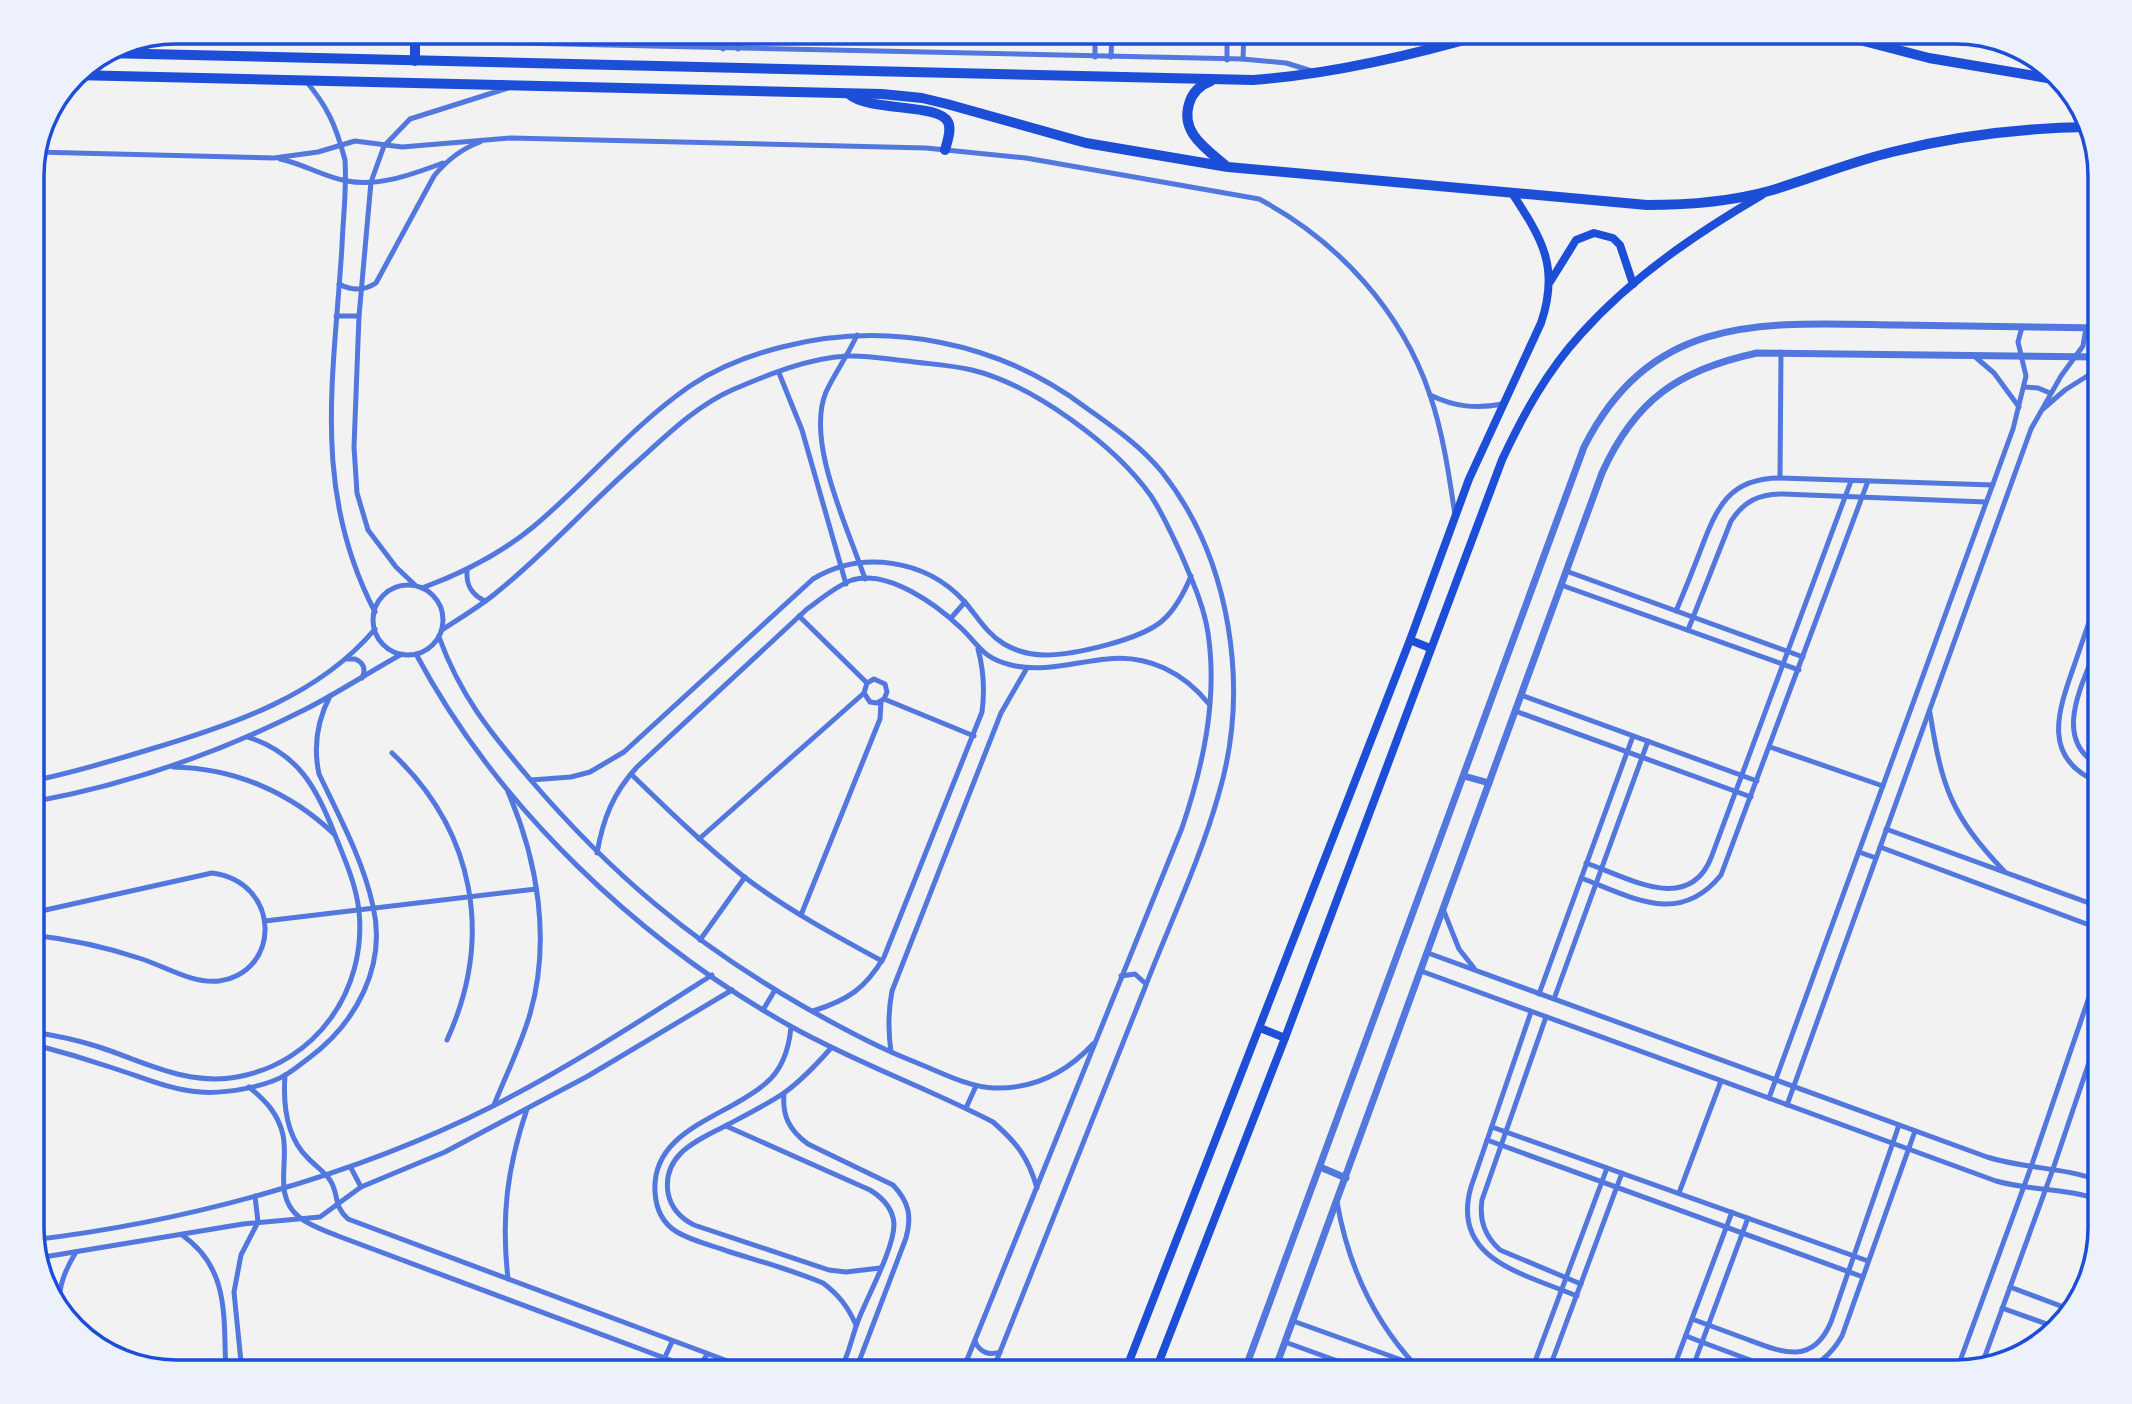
<svg xmlns="http://www.w3.org/2000/svg" width="2132" height="1404" viewBox="0 0 2132 1404" font-family="Helvetica,sans-serif">
  <style>
    .lines { fill: none; stroke-linecap: round; stroke-linejoin: round }
    .minor { stroke: #5277de; stroke-width: 5 }
    .tertiary { stroke: #5277de; stroke-width: 7 }
    .secondary { stroke: #1d4ed8; stroke-width: 8 }
    .trunk { stroke: #1d4ed8; stroke-width: 10 }
    .rim { fill: none; stroke: #1d4ed8; stroke-width: 3.5 }
  </style>
  <rect width="100%" height="100%" fill="#f2f2f2"/>
  <g class="lines">
    <g class="minor">
      <path d="M 283,32 L 292,38"/>
      <path d="M 156,35 L 1243,59 L 1286,63 L 1312,71"/>
      <path d="M 723,49 L 725,32"/>
      <path d="M 738,49 L 741,32"/>
      <path d="M 1095,57 L 1095,32"/>
      <path d="M 1111,57 L 1112,32"/>
      <path d="M 1243,59 L 1244,32"/>
      <path d="M 1227,60 L 1227,32"/>
      <path d="M 305,80 C 328,107 336,126 345,160 C 347,189 343,217 342,246 C 334,377 311,489 375,612"/>
      <path d="M 35,152 L 274,158 L 318,152 L 355,141 L 402,147 L 511,138 L 926,148 L 1026,158 L 1259,199 C 1337,240 1402,311 1430,395 C 1443,433 1449,475 1455,515"/>
      <path d="M 280,159 C 304,164 324,177 347,181 C 380,187 413,174 443,163"/>
      <path d="M 339,284 C 352,291 364,291 376,283 L 434,176 C 447,160 461,149 480,142"/>
      <path d="M 336,316 L 359,316"/>
      <path d="M 857,335 C 848,355 835,373 826,392 C 805,442 849,530 865,579"/>
      <path d="M 1973,355 L 1994,373 L 2019,407"/>
      <path d="M 779,373 L 802,430 L 846,584"/>
      <path d="M 2025,387 L 2038,388 L 2050,393"/>
      <path d="M 1430,395 C 1455,407 1476,409 1503,404"/>
      <path d="M 2043,409 L 2065,390 L 2100,368"/>
      <path d="M 1780,478 L 1781,352"/>
      <path d="M 467,571 C 466,586 472,595 485,601"/>
      <path d="M 1566,571 L 1803,657"/>
      <path d="M 415,585 L 396,567 L 368,530 L 357,493 L 354,447 L 359,316 L 371,182 L 384,146 L 410,119 L 508,88"/>
      <path d="M 1561,585 L 1799,670"/>
      <circle cx="408" cy="620" r="35"/>
      <path d="M 422,588 C 463,573 499,555 533,527 C 587,482 632,426 690,386 C 717,368 750,355 782,347 C 887,320 999,342 1085,407 C 1112,426 1141,446 1162,472 C 1231,559 1250,688 1219,793 C 1200,861 1169,925 1144,990 C 1094,1118 1043,1245 992,1372"/>
      <path d="M 2100,590 C 2092,614 2083,639 2075,663 C 2058,711 2040,759 2100,783"/>
      <path d="M 1676,611 C 1685,590 1693,570 1701,549 C 1717,507 1729,478 1780,478 L 1993,485"/>
      <path d="M 799,616 L 867,683"/>
      <path d="M 951,618 L 965,602"/>
      <path d="M 442,630 C 460,618 479,607 496,593 C 546,553 589,504 637,462 C 666,436 696,406 732,390 C 767,375 808,358 847,356 C 866,355 887,359 907,361 C 928,364 951,365 972,370 C 1033,385 1115,445 1151,496 C 1163,514 1172,535 1181,554 C 1192,580 1204,606 1208,633 C 1218,700 1203,766 1182,828 L 962,1372"/>
      <path d="M 1688,630 L 1731,521 C 1744,501 1759,494 1783,494 L 1986,502"/>
      <path d="M 439,637 C 460,695 489,731 529,778 C 610,873 693,943 801,1005 C 836,1025 872,1045 910,1060 C 936,1070 966,1087 995,1088 C 1034,1089 1067,1072 1093,1044"/>
      <path d="M 2100,638 C 2086,679 2048,739 2100,766"/>
      <path d="M 416,654 C 498,808 640,942 792,1027 C 857,1063 927,1088 993,1122 C 1017,1143 1028,1157 1037,1188"/>
      <path d="M 347,659 L 355,659 C 364,663 366,669 362,678"/>
      <path d="M 1521,695 L 1757,781"/>
      <path d="M 884,699 L 887,692 L 885,684 L 874,679 L 867,683 L 864,693 L 870,702 L 877,703 L 884,699 L 974,736"/>
      <path d="M 1515,711 L 1751,797"/>
      <path d="M 1930,713 C 1942,788 1951,815 2004,871"/>
      <path d="M 1770,747 L 1883,786"/>
      <path d="M 392,753 C 475,831 494,937 447,1040"/>
      <path d="M 173,767 C 234,768 290,792 334,834"/>
      <path d="M 631,774 C 667,809 703,844 743,876 C 786,909 834,935 882,961"/>
      <path d="M 531,780 L 571,777 L 590,772 L 624,752 L 813,579 C 861,550 925,559 964,601 C 977,616 986,633 1004,644 C 1016,651 1031,655 1045,655 C 1074,655 1140,640 1162,621 C 1176,609 1184,593 1191,576"/>
      <path d="M 32,781 C 72,773 112,761 151,749 C 232,725 319,696 375,629"/>
      <path d="M 32,802 C 126,785 219,753 304,710 C 338,693 369,672 402,654"/>
      <path d="M 1886,829 L 2100,907"/>
      <path d="M 699,839 L 864,693"/>
      <path d="M 1880,847 L 2100,929"/>
      <path d="M 1859,852 L 1876,858"/>
      <path d="M 597,853 C 603,819 613,793 637,767 L 807,609 C 821,599 836,586 852,580 C 888,569 937,605 961,628 C 980,646 982,658 1011,665 C 1043,673 1075,662 1107,659 C 1148,654 1184,673 1209,704"/>
      <path d="M 1586,863 C 1627,877 1688,915 1711,858 L 1851,481"/>
      <path d="M 1581,878 C 1632,897 1679,927 1721,875 L 1868,481"/>
      <path d="M 1443,909 L 1459,949 L 1474,968"/>
      <path d="M 32,913 L 212,873 C 281,882 282,972 219,981 C 193,984 166,967 142,959 C 106,947 69,939 32,935"/>
      <path d="M 801,915 L 880,719 L 881,702"/>
      <path d="M 265,921 L 536,889"/>
      <path d="M 700,940 L 745,877"/>
      <path d="M 1428,953 L 1987,1157 C 2025,1169 2064,1167 2100,1181"/>
      <path d="M 1421,971 L 1996,1181 C 2031,1191 2067,1188 2100,1200"/>
      <path d="M 1121,976 L 1135,974 L 1146,984"/>
      <path d="M 1539,994 L 1633,736"/>
      <path d="M 1554,999 L 1648,741"/>
      <path d="M 763,1010 L 775,990"/>
      <path d="M 813,1011 C 848,1000 865,989 884,957 L 982,712 C 985,689 984,671 978,649"/>
      <path d="M 1531,1012 L 1471,1187 C 1450,1260 1525,1274 1577,1296"/>
      <path d="M 1546,1017 L 1482,1200 C 1479,1221 1485,1236 1500,1250 L 1581,1284"/>
      <path d="M 791,1027 C 789,1048 783,1069 766,1083 C 728,1117 651,1129 655,1192 C 656,1209 662,1223 677,1232 C 692,1241 711,1245 727,1251 C 759,1261 792,1270 823,1283 C 839,1295 848,1307 856,1325"/>
      <path d="M 32,1032 C 54,1035 77,1040 99,1047 C 145,1062 187,1086 237,1077 C 316,1063 367,990 359,911 C 356,884 345,860 335,835 C 317,788 298,753 248,737"/>
      <path d="M 32,1044 C 59,1051 86,1059 113,1068 C 142,1077 170,1090 200,1092 C 224,1094 267,1087 287,1074 C 295,1069 302,1063 309,1058 C 356,1023 387,966 373,906 C 363,860 339,816 319,774 C 313,746 317,721 330,696"/>
      <path d="M 831,1048 C 817,1064 802,1080 784,1093 C 766,1105 746,1115 727,1125 C 699,1140 662,1153 668,1193 C 671,1208 680,1218 694,1225 L 829,1270 L 846,1272 L 880,1268"/>
      <path d="M 891,1052 C 888,1031 888,1012 892,991 L 1001,713 L 1027,668"/>
      <path d="M 285,1075 C 283,1103 286,1136 307,1157 C 314,1165 324,1171 330,1180 C 340,1196 332,1204 348,1219 L 757,1372"/>
      <path d="M 249,1087 C 265,1100 278,1113 283,1135 C 289,1163 273,1196 299,1217 C 310,1226 326,1231 338,1236 L 702,1372"/>
      <path d="M 784,1093 C 782,1116 789,1130 808,1144 L 893,1185 C 909,1202 912,1216 906,1238 L 855,1372"/>
      <path d="M 1769,1098 L 2013,429 L 2026,376 L 2018,342 L 2022,327"/>
      <path d="M 494,1105 C 506,1075 521,1045 530,1014 C 551,941 538,861 508,792"/>
      <path d="M 1787,1105 L 2031,429 L 2061,376 L 2083,346 L 2086,328"/>
      <path d="M 966,1108 L 976,1086"/>
      <path d="M 726,1126 L 870,1190 C 883,1198 893,1208 894,1224 C 894,1249 867,1297 858,1321 C 851,1339 849,1356 839,1372"/>
      <path d="M 1492,1127 L 1868,1261"/>
      <path d="M 1487,1140 L 1863,1277"/>
      <path d="M 351,1168 L 361,1187"/>
      <path d="M 1679,1193 L 1721,1081"/>
      <path d="M 1337,1202 C 1348,1265 1372,1319 1416,1366"/>
      <path d="M 182,1235 C 231,1269 223,1319 226,1372"/>
      <path d="M 32,1240 C 186,1222 355,1176 493,1106 C 569,1067 640,1021 712,975"/>
      <path d="M 38,1258 L 243,1224 L 320,1217 L 361,1187 L 445,1152 L 588,1076 L 732,990"/>
      <path d="M 508,1279 C 501,1217 507,1168 527,1109"/>
      <path d="M 2010,1287 L 2074,1311"/>
      <path d="M 2002,1308 L 2055,1327"/>
      <path d="M 59,1309 C 58,1287 65,1270 76,1252"/>
      <path d="M 1692,1319 C 1711,1326 1730,1333 1749,1340 C 1783,1353 1813,1365 1831,1322 L 1899,1125"/>
      <path d="M 1293,1321 L 1435,1372"/>
      <path d="M 1686,1336 C 1704,1343 1723,1350 1742,1357 C 1784,1373 1816,1381 1842,1336 L 1915,1131"/>
      <path d="M 975,1341 C 979,1352 989,1356 1000,1352"/>
      <path d="M 1285,1342 L 1368,1372"/>
      <path d="M 1981,1367 L 2053,1169 L 2100,1030"/>
      <path d="M 242,1372 L 234,1292 L 241,1255 L 258,1222 L 255,1196"/>
      <path d="M 658,1372 L 672,1342"/>
      <path d="M 694,1372 L 707,1355"/>
      <path d="M 1531,1372 L 1607,1168"/>
      <path d="M 1548,1372 L 1622,1173"/>
      <path d="M 1672,1372 L 1732,1212"/>
      <path d="M 1691,1372 L 1748,1218"/>
      <path d="M 1956,1372 L 2031,1167 L 2100,965"/>
    </g>
    <g class="tertiary">
      <path d="M 1464,776 L 1489,783"/>
      <path d="M 1320,1167 L 1346,1178"/>
      <path d="M 1244,1372 L 1584,447 C 1653,311 1766,323 1898,325 C 1965,326 2033,327 2100,328"/>
      <path d="M 1274,1372 L 1602,473 C 1635,400 1678,370 1757,353 L 2100,357"/>
    </g>
    <g class="secondary">
      <path d="M 1550,282 L 1576,240 L 1594,233 L 1613,238 L 1620,245 L 1633,284"/>
      <path d="M 1410,640 L 1430,648"/>
      <path d="M 1260,1028 L 1285,1038"/>
      <path d="M 1125,1372 L 1410,640 L 1469,479 L 1541,323 C 1560,267 1542,239 1512,193"/>
      <path d="M 1155,1372 L 1285,1038 L 1502,460 C 1523,415 1547,371 1581,334 C 1632,277 1697,233 1762,195"/>
    </g>
    <g class="trunk">
      <path d="M 1829,32 L 1929,58 L 2059,80"/>
      <path d="M 104,53 L 1253,80 C 1334,74 1414,55 1492,32"/>
      <path d="M 415,61 L 415,41"/>
      <path d="M 73,75 L 882,94 L 922,98 L 947,104 L 1086,143 L 1228,167 L 1647,205 C 1689,205 1729,202 1769,191 C 1810,179 1850,162 1892,152 C 1956,136 2021,128 2088,127"/>
      <path d="M 1211,81 C 1200,85 1192,93 1189,104 C 1180,133 1207,149 1226,166"/>
      <path d="M 849,94 C 869,112 939,103 948,122 C 952,130 947,142 945,150"/>
    </g>
  </g>
  <path d="M0 0H2132V1404H0ZM176 44H1956A132 132 0 0 1 2088 176V1228A132 132 0 0 1 1956 1360H176A132 132 0 0 1 44 1228V176A132 132 0 0 1 176 44Z" fill="#edf1fc" fill-rule="evenodd"/>
  <path class="rim" d="M176 44H1956A132 132 0 0 1 2088 176V1228A132 132 0 0 1 1956 1360H176A132 132 0 0 1 44 1228V176A132 132 0 0 1 176 44Z"/>
</svg>
